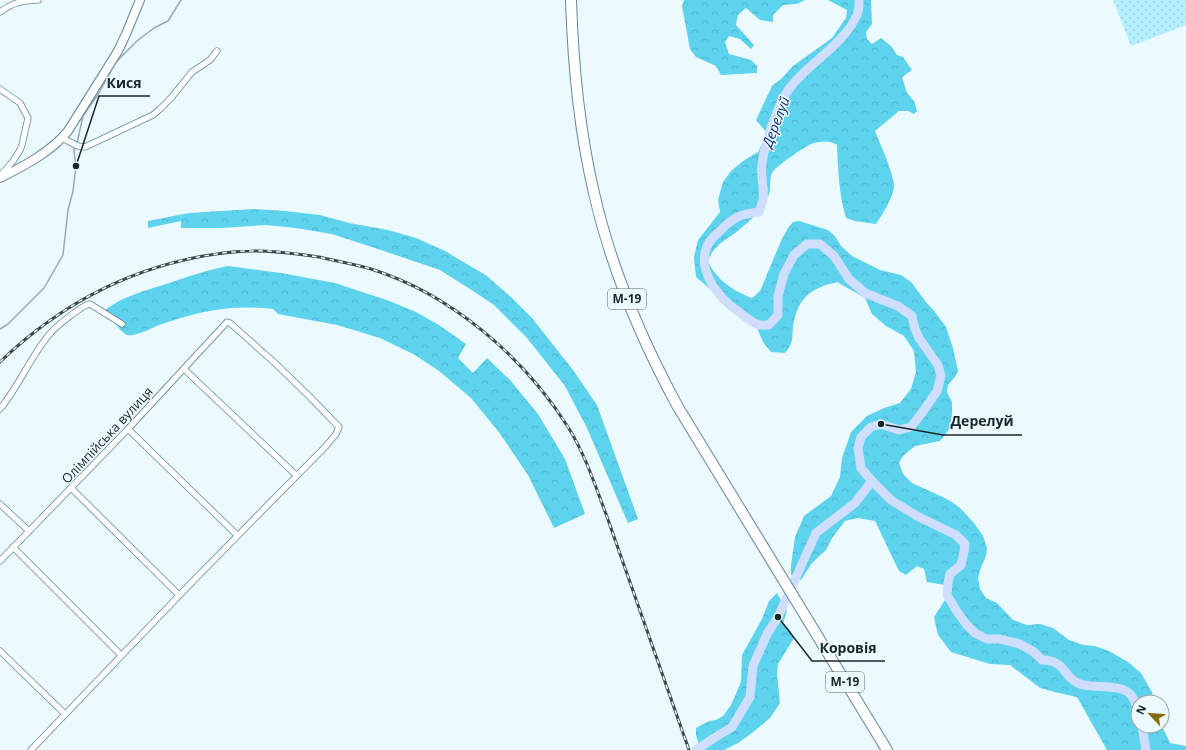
<svg xmlns="http://www.w3.org/2000/svg" width="1186" height="750" viewBox="0 0 1186 750" font-family="'Open Sans',sans-serif">
  <style>
    .grass { fill: url(#grass-dots) }
    .forest { fill: url(#forest-crowns) }
    .lines { fill: none; stroke-linecap: round; stroke-linejoin: round }
    .stream { stroke: #98a7bd; stroke-width: 1.5 }
    .river { stroke: #cfdefc; stroke-width: 9 }
    .street-casing { stroke: #658891; stroke-width: 7 }
    .secondary-casing { stroke: #658891; stroke-width: 10 }
    .highway-casing { stroke: #658891; stroke-width: 12 }
    .street { stroke: #fff; stroke-width: 5.5 }
    .secondary { stroke: #fff; stroke-width: 8 }
    .highway { stroke: #fff; stroke-width: 10 }
    .rail-casing { stroke: #3c4a4e; stroke-width: 3 }
    .rail { stroke: #ebfafe; stroke-width: 1.5; stroke-dasharray: 4.5; stroke-linecap: butt }
    .labels { text-anchor: middle; stroke-width: 3; stroke-linejoin: round; paint-order: stroke }
    .shield { fill: #ebfafe; stroke: #58666a; stroke-width: 1 }
    .shield-label { font-size: 12px; font-weight: bold; fill: #19272b }
    .street-label { font-size: 13px; fill: #19272b; stroke: #ebfafe }
    .water-label { font-size: 14px; font-style: italic; fill: #0d2c7c; stroke: #ebfafe }
    .leader { fill: none; stroke: #19272b; stroke-width: 1.5 }
    .callout-dot { fill: #19272b; stroke: #ebfafe; stroke-width: 1.5 }
    .callout-label { font-size: 14px; text-anchor: middle; font-weight: bold; fill: #19272b; stroke: #ebfafe; stroke-width: 3; stroke-linejoin: round; paint-order: stroke }
  </style>
  <defs>
    <pattern id="grass-dots" width="8" height="8" patternUnits="userSpaceOnUse"><rect width="8" height="8" fill="#b5effd"/><path d="M2 2h.1M6 6h.1" fill="none" stroke="#9bcdd9" stroke-width="1.8" stroke-linecap="round"/></pattern>
    <pattern id="forest-crowns" width="20" height="18" patternUnits="userSpaceOnUse"><rect width="20" height="18" fill="#5ed3ee"/><path d="M2 6a3 3 0 1 1 6 0M12 15a3 3 0 1 1 6 0" fill="none" stroke="#51b5cc"/></pattern>
  </defs>
  <rect width="100%" height="100%" fill="#ebfafe"/>
  <path class="grass" d="M 1113,0 L 1186,0 L 1186,25 L 1131,46 Z"/>
  <g class="forest">
    <path d="M 684,0 L 805,0 L 797,4 L 783,5 L 773,15 L 773,22 L 760,20 L 746,8 L 738,15 L 736,25 L 754,45 L 751,49 L 740,39 L 729,36 L 725,42 L 729,54 L 751,60 L 757,66 L 757,73 L 721,75 L 716,66 L 696,57 L 690,49 L 682,6 Z"/>
    <path d="M 828,0 L 871,0 L 872,24 L 866,32 L 867,39 L 872,44 L 881,38 L 891,46 L 897,55 L 903,57 L 912,70 L 902,77 L 907,93 L 914,101 L 917,111 L 914,114 L 908,111 L 899,111 L 875,131 C 880,143 895,177 894,187 C 892,200 883,213 876,224 L 855,221 L 846,218 C 839,194 838,170 837,145 C 830,140 819,141 811,144 C 803,148 776,166 772,173 C 769,180 771,188 769,194 C 767,199 764,206 760,210 C 753,218 744,226 735,233 C 723,242 714,245 708,261 C 716,280 734,291 752,298 L 760,291 L 781,241 L 788,228 L 793,222 L 799,221 L 828,230 L 835,236 L 841,246 L 852,256 L 880,270 L 901,275 L 911,282 L 926,302 L 935,312 L 946,327 L 953,348 L 958,371 L 955,377 L 948,385 L 947,392 L 952,402 L 952,414 L 950,428 L 940,441 L 915,446 L 903,456 L 899,463 L 903,474 L 912,483 L 949,500 L 960,508 L 974,523 L 983,536 L 987,548 L 986,556 L 981,567 L 978,578 L 980,589 L 986,598 L 997,603 L 1013,620 L 1027,625 L 1040,624 L 1053,628 L 1069,640 L 1083,645 L 1095,646 L 1109,651 L 1128,662 L 1141,673 L 1152,692 L 1154,702 L 1138,702 L 1138,726 L 1162,726 L 1170,743 L 1186,746 L 1186,750 L 1107,750 L 1077,697 L 1059,693 L 1040,688 L 1010,665 L 990,664 L 951,652 L 938,635 L 934,617 L 947,597 L 945,585 L 927,582 L 924,569 L 917,566 L 906,575 L 899,571 L 875,521 L 858,518 L 845,521 L 832,538 L 826,550 L 812,563 L 801,580 L 791,575 L 791,565 L 795,537 L 804,516 L 831,496 L 840,477 L 842,458 L 851,432 L 867,416 L 884,408 L 900,403 L 911,389 L 916,372 L 914,351 L 904,336 L 886,326 L 872,314 L 865,298 L 837,282 C 810,288 797,299 793,327 C 792,339 793,344 785,353 L 771,352 L 763,342 L 757,328 L 732,310 L 715,293 L 696,277 L 694,257 L 698,240 L 720,212 L 718,200 L 723,182 L 731,171 L 743,161 L 758,152 L 767,133 L 756,120 L 772,86 L 782,78 L 793,66 L 832,38 L 846,18 L 847,10 Z"/>
    <path d="M 254,209 L 285,211 L 320,215 L 349,223 L 388,230 L 416,238 L 445,251 L 487,276 L 512,298 L 532,318 L 573,370 L 597,405 L 638,519 L 628,523 L 586,426 L 565,386 L 527,338 L 494,305 L 473,291 L 440,270 L 384,251 L 332,234 L 296,228 L 266,225 L 221,228 L 181,228 L 181,221 L 148,228 L 148,221 L 189,213 Z"/>
    <path d="M 228,266 L 281,273 L 335,283 L 365,293 L 387,300 L 416,312 L 439,325 L 466,344 L 458,358 L 473,373 L 487,358 L 510,380 L 538,414 L 565,459 L 585,514 L 554,528 L 528,475 L 498,431 L 471,398 L 439,371 L 415,355 L 380,338 L 337,325 L 278,314 L 273,309 C 230,304 199,311 159,325 C 152,328 135,337 127,335 C 120,332 110,316 105,310 C 123,296 145,291 166,284 C 187,277 207,270 228,266 Z"/>
    <path d="M 777,593 L 787,611 L 783,623 L 790,630 L 794,638 L 778,664 L 777,674 L 780,703 L 770,718 L 752,733 L 738,743 L 724,750 L 705,750 L 699,746 L 696,735 L 696,728 L 709,721 L 716,720 L 723,716 L 731,705 L 741,682 L 742,655 L 762,619 L 769,601 Z"/>
  </g>
  <g class="lines">
    <g class="stream">
      <path d="M 77,143 L 83,116 L 99,93 L 115,63 L 137,41 L 154,28 L 168,21 L 181,0"/>
      <path d="M 0,329 L 8,324 L 44,288 L 63,255 L 68,210 L 73,191 L 76,166 L 74,151 L 75,147"/>
    </g>
    <g class="river">
      <path d="M 859,0 C 859,4 859,11 857,15 C 843,46 808,63 789,89 C 778,104 764,145 762,164 C 760,176 765,188 763,200 C 762,204 760,208 759,212 C 740,214 732,218 719,232 C 716,234 713,237 710,241 C 693,267 718,298 739,312 C 744,316 751,322 757,324 C 760,326 766,325 769,325 L 778,315 L 778,296 L 784,274 L 794,255 L 807,244 L 820,244 L 834,256 L 849,279 L 865,293 L 898,306 L 912,316 L 915,329 L 919,338 L 938,365 L 941,376 L 937,391 L 924,410 L 911,427 L 899,430 L 881,424 L 871,427 L 861,437 L 858,448 L 861,468 L 872,481 L 891,500 L 917,516 L 956,535 L 965,544 L 964,552 L 961,565 L 950,574 L 948,583 L 947,595 L 956,610 L 966,624 L 975,633 L 987,639 L 1000,639 L 1020,644 L 1034,652 L 1042,660 C 1066,660 1063,678 1080,684 C 1094,689 1121,683 1131,695 C 1134,698 1136,705 1138,709"/>
      <path d="M 1142,726 L 1146,750"/>
      <path d="M 696,750 L 714,738 L 732,727 L 750,697 L 753,666 L 767,634 L 778,617 L 816,533 L 855,503 L 872,481"/>
    </g>
    <g class="street-casing">
      <g id="street">
        <path d="M 0,12 C 14,2 21,1 38,0"/>
        <path d="M 0,89 L 20,103 L 28,118 L 22,145 L 20,150 L 13,161 L 0,176"/>
        <path d="M 62,138 L 78,146 L 85,147 L 153,115 L 160,109 L 171,98 L 192,72 L 210,60 L 217,51"/>
        <path d="M 184,369 L 296,475"/>
        <path d="M 0,409 C 19,386 30,358 48,336 C 55,327 65,320 74,313 C 79,310 84,305 90,304 L 122,324"/>
        <path d="M 128,429 L 237,535"/>
        <path d="M 71,488 L 179,595"/>
        <path d="M 0,504 L 29,531"/>
        <path d="M 13,547 L 121,655"/>
        <path d="M 0,561 L 128,429 L 227,322 L 230,323 L 276,364 L 309,396 L 339,427 L 336,434 L 326,446 L 195,579 L 31,750"/>
        <path d="M 0,651 L 65,714"/>
      </g>
    </g>
    <g class="secondary-casing">
      <path id="secondary" d="M 0,178 C 24,166 51,152 68,131 L 118,51 L 126,34 L 140,0"/>
    </g>
    <g class="highway-casing">
      <path id="highway" d="M 571,0 C 573,65 579,129 594,193 C 611,268 641,339 678,407 L 887,750"/>
    </g>
    <use href="#street" class="street"/>
    <use href="#secondary" class="secondary"/>
    <use href="#highway" class="highway"/>
    <g class="rail-casing">
      <path id="rail" d="M 0,362 C 56,308 121,272 198,257 C 215,254 233,251 251,251 C 274,250 296,254 319,257 C 336,261 354,264 371,269 C 451,294 524,357 568,427 C 585,454 595,485 606,514 L 689,750"/>
    </g>
    <use href="#rail" class="rail"/>
  </g>
  <g class="labels">
    <g class="shield">
      <rect x="608" y="289" width="38" height="20" rx="3"/>
      <rect x="826" y="672" width="38" height="20" rx="3"/>
    </g>
    <g class="shield-label">
      <text x="627" y="303">М-19</text>
      <text x="845" y="686">М-19</text>
    </g>
    <g class="street-label">
      <text transform="translate(107 435) rotate(-47)" y="5">Олімпійська вулиця</text>
    </g>
    <g class="water-label">
      <text transform="translate(776 122) rotate(-69)" y="5">Дерелуй</text>
    </g>
  </g>
  <path class="leader" d="M76 166L99 96H150M881 424L943 435H1022M778 617L812 661H885"/>
  <g class="callout-dot">
    <circle cx="76" cy="166" r="4"/>
    <circle cx="881" cy="424" r="4"/>
    <circle cx="778" cy="617" r="4"/>
  </g>
  <g class="callout-label">
    <text x="124" y="88">Кися</text>
    <text x="982" y="426">Дерелуй</text>
    <text x="848" y="653">Коровія</text>
  </g>
  <g transform="translate(1150 714) rotate(296)"><circle r="19" fill="#ebfafe" stroke="#97a6aa"/>
  <path d="M0-3L7 15L0 10L-7 15Z" fill="#866e0c"/>
  <text y="-6" font-size="11" font-weight="bold" text-anchor="middle" fill="#19272b">N</text>
  </g>
</svg>
